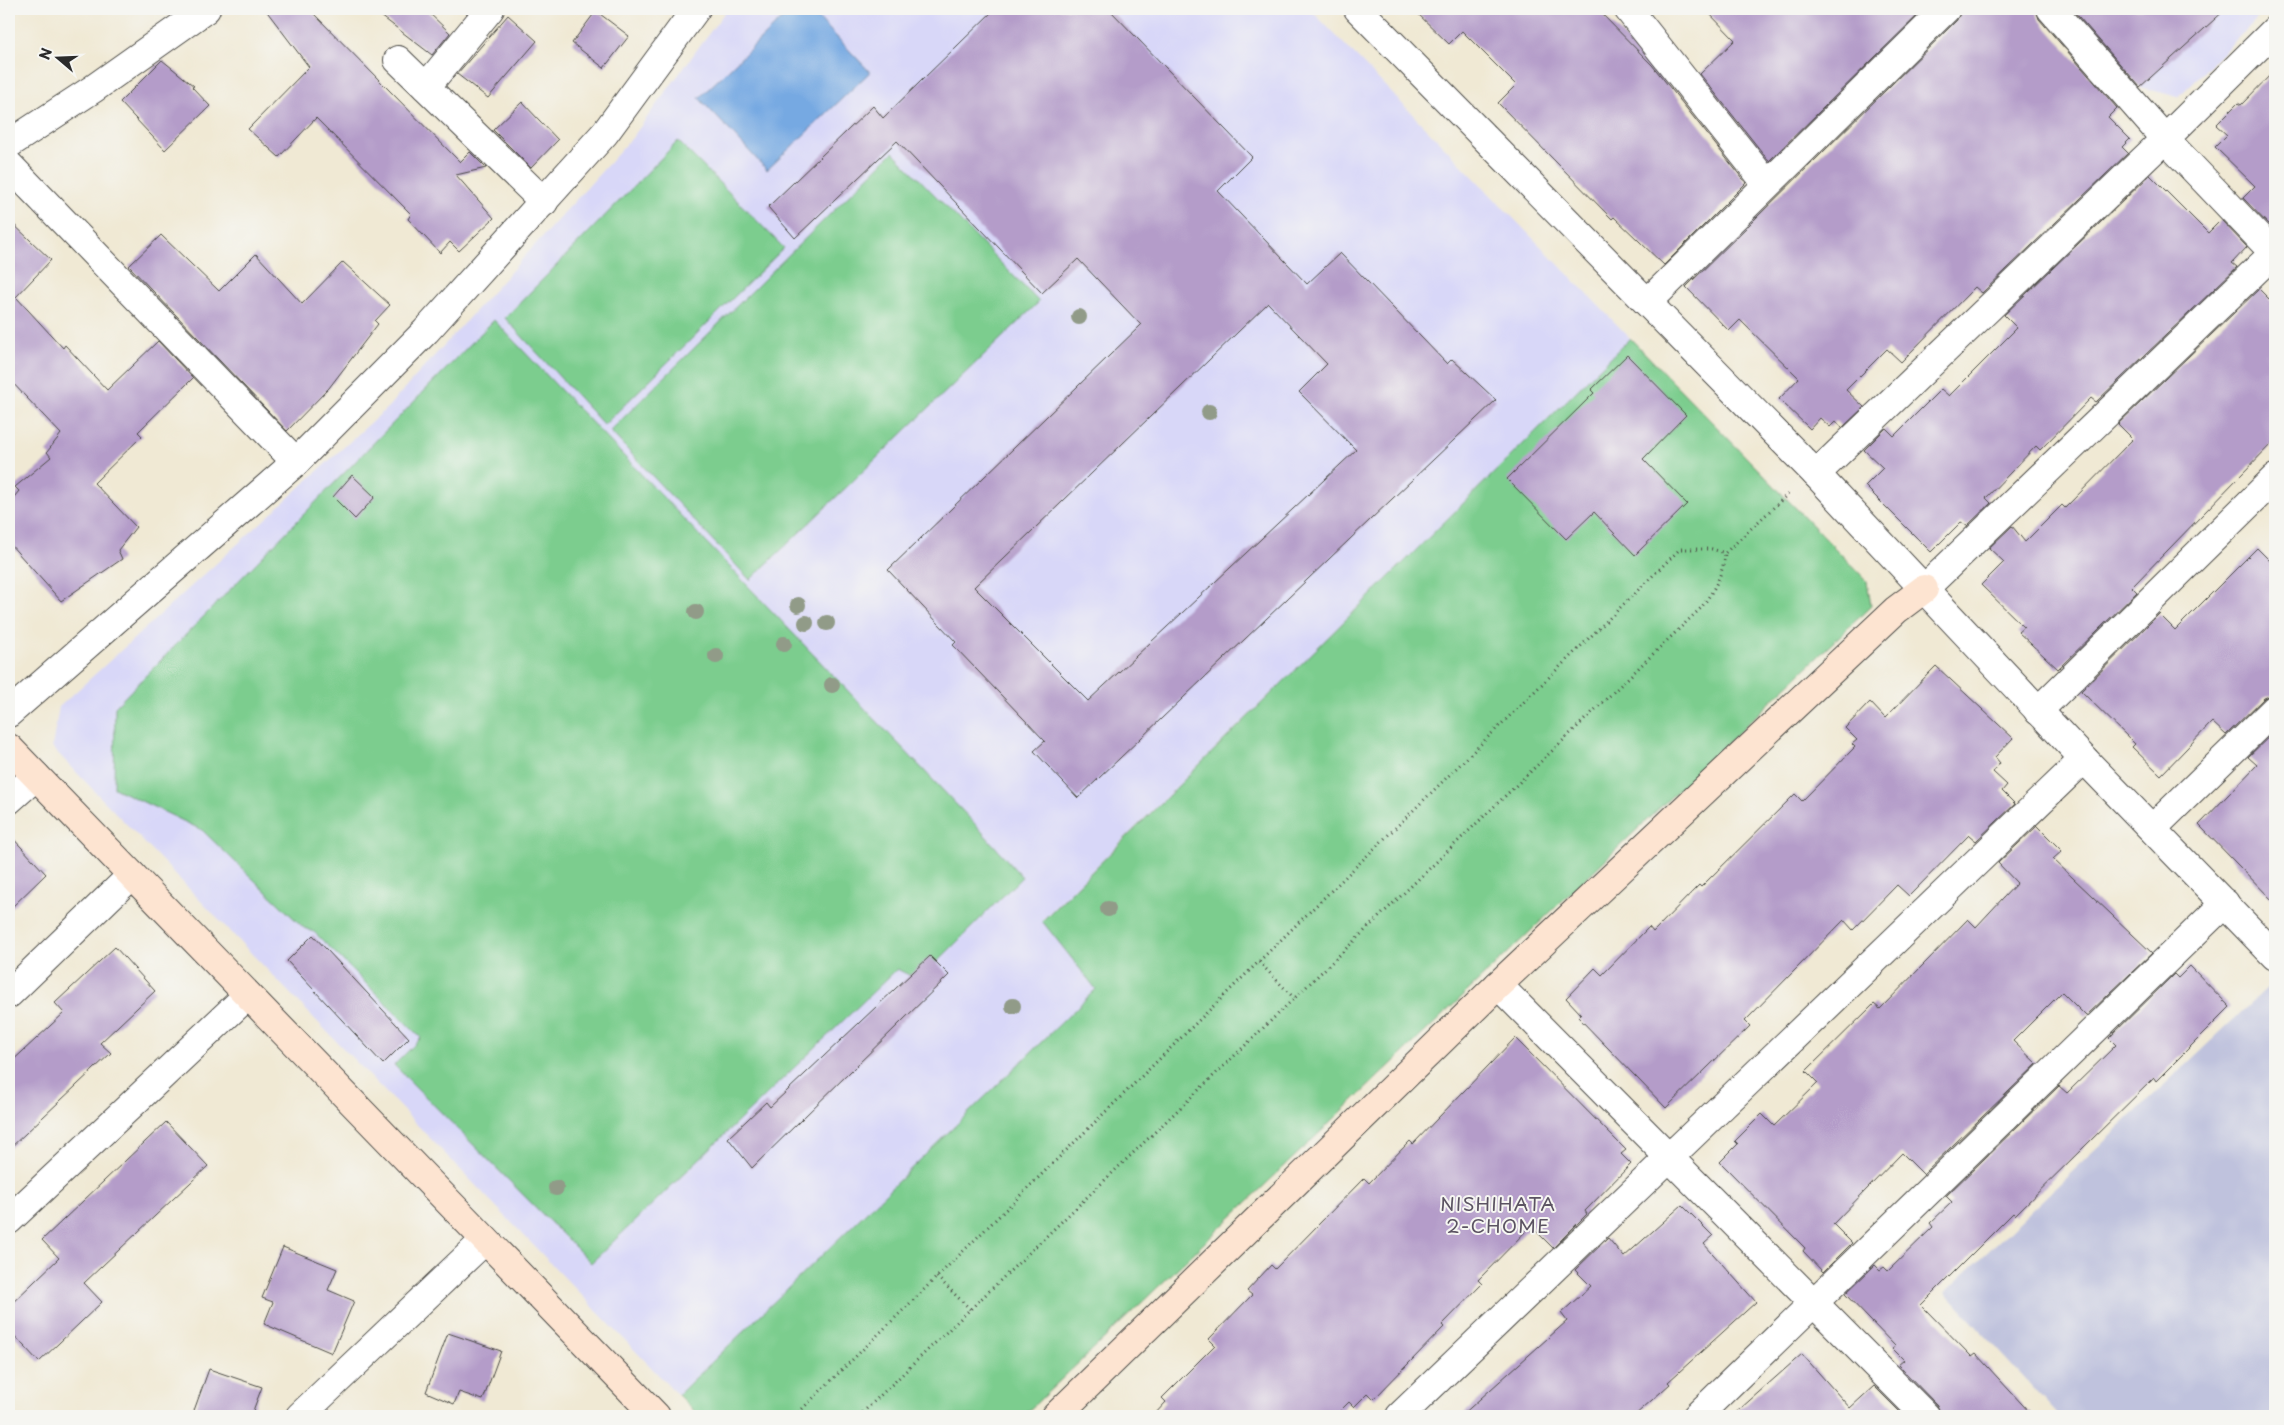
<svg xmlns="http://www.w3.org/2000/svg" width="2284" height="1425" viewBox="0 0 2284 1425" font-family="'Playpen Sans',sans-serif">
  <style>
    .built { fill: #d8d7f8 }
    .industrial { fill: #bfc2dd }
    .green { fill: #7bcd8e; stroke: #537c5c }
    .water { fill: #76a9e2; stroke: #506a86 }
    .building { fill: #b49cc9; fill-rule: evenodd }
    .lines { fill: none; stroke-linecap: round; stroke-linejoin: round }
    .street-casing { stroke: #494844; stroke-width: 30 }
    .secondary-casing { stroke: #494844; stroke-width: 30 }
    .path { stroke: #494844; stroke-width: 3; stroke-dasharray: 1 4; stroke-linecap: butt }
    .street { stroke: #fff; stroke-width: 28 }
    .secondary { stroke: #fde4d1; stroke-width: 28 }
    .tree { fill: #919b88 }
    .labels { text-anchor: middle; stroke-width: 4; stroke-linejoin: round; paint-order: stroke }
    .neighbourhood-label { font-size: 19px; letter-spacing: 1px; fill: #5b5362; stroke: #f6f6f2 }
  </style>
  <rect width="100%" height="100%" fill="#f6f6f2"/>
  <filter id="ink" filterUnits="userSpaceOnUse"><feTurbulence type="fractalNoise" baseFrequency=".02" numOctaves="2"/><feDisplacementMap in="SourceGraphic" scale="10" xChannelSelector="R" yChannelSelector="G"/><feConvolveMatrix kernelMatrix="1 2 1 2 8 2 1 2 1" color-interpolation-filters="sRGB"/></filter>
  <filter id="wash" filterUnits="userSpaceOnUse"><feTurbulence type="fractalNoise" baseFrequency=".0096" numOctaves="4" result="noise"/><feDisplacementMap in="SourceGraphic" scale="20" xChannelSelector="R" yChannelSelector="G"/><feGaussianBlur stdDeviation="1.12" result="paint"/><feColorMatrix in="noise" values="0 0 0 0 0 0 0 0 0 0 0 0 0 0 0 0 0 1.4 0 .05"/><feComposite in="paint" operator="in"/></filter>
  <g filter="url(#wash)">
    <rect width="100%" height="100%" fill="#f0e9d4"/>
    <g class="built">
      <path d="M 727,9 L 1310,9 L 1630,338 L 1042,920 L 1096,989 L 678,1395 L 52,747 L 59,707 L 388,407 L 632,138 Z"/>
      <path d="M 2073,9 L 2267,9 L 2178,97 L 2140,87 Z"/>
    </g>
    <path class="industrial" d="M 2268,987 L 2275,994 L 2275,1416 L 2059,1416 L 1945,1292 Z"/>
    <g class="green">
      <path d="M 678,141 L 784,248 L 604,425 L 505,318 Z"/>
      <path d="M 893,152 L 1039,302 L 750,580 L 610,431 Z"/>
      <path d="M 494,320 L 976,825 L 1022,877 L 919,980 L 897,969 L 591,1263 L 394,1065 L 421,1038 L 314,932 L 304,928 L 202,830 L 114,788 L 115,707 Z"/>
      <path d="M 1630,338 L 1867,581 L 1871,606 L 1023,1416 L 699,1416 L 678,1395 L 1096,989 L 1042,921 Z"/>
    </g>
    <path class="water" d="M 792,9 L 810,9 L 870,72 L 767,170 L 699,98 Z"/>
    <g id="blocks">
      <g class="building">
        <path d="M 265,9 L 309,9 L 460,162 L 470,152 L 486,168 L 456,175 L 494,218 L 459,251 L 450,242 L 440,253 L 408,219 L 411,214 L 316,118 L 279,157 L 248,129 L 309,67 Z"/>
        <path d="M 372,9 L 425,9 L 450,33 L 432,55 Z"/>
        <path d="M 995,9 L 1109,9 L 1252,157 L 1218,191 L 1307,284 L 1340,253 L 1447,364 L 1452,359 L 1496,400 L 1078,798 L 1034,751 L 1045,741 L 953,645 L 956,642 L 888,570 L 1141,325 L 1078,259 L 1042,293 L 897,141 L 795,238 L 768,207 L 873,106 L 883,118 ZM 1268,303 L 1327,364 L 1299,392 L 1356,450 L 1088,701 L 974,587 Z"/>
        <path d="M 1413,9 L 1597,9 L 1652,65 L 1746,183 L 1664,265 L 1614,217 L 1612,219 L 1498,103 L 1516,85 L 1462,31 L 1449,44 Z"/>
        <path d="M 1705,9 L 1924,9 L 1769,161 L 1700,74 L 1735,40 Z"/>
        <path d="M 1961,9 L 2036,9 L 2039,19 L 2117,108 L 2108,117 L 2130,139 L 2122,147 L 2128,153 L 1982,293 L 1975,287 L 1901,362 L 1887,349 L 1846,390 L 1864,407 L 1842,428 L 1836,421 L 1830,427 L 1820,418 L 1810,429 L 1779,399 L 1799,378 L 1740,320 L 1729,331 L 1686,287 L 1957,20 Z"/>
        <path d="M 2072,9 L 2226,9 L 2140,87 Z"/>
        <path d="M 596,11 L 629,36 L 604,68 L 572,43 Z"/>
        <path d="M 508,15 L 537,41 L 488,98 L 457,74 Z"/>
        <path d="M 162,60 L 194,86 L 192,87 L 210,106 L 165,150 L 120,102 Z"/>
        <path d="M 2275,70 L 2275,219 L 2269,225 L 2243,198 L 2255,186 L 2215,147 L 2227,135 L 2216,125 L 2238,103 L 2241,105 Z"/>
        <path d="M 522,102 L 558,140 L 531,168 L 493,130 Z"/>
        <path d="M 2150,175 L 2208,233 L 2221,220 L 2247,247 L 2232,263 L 2237,267 L 2096,402 L 2091,398 L 2040,450 L 2036,446 L 1986,498 L 1991,503 L 1967,526 L 1961,522 L 1931,552 L 1865,486 L 1883,468 L 1864,450 L 1886,428 L 1894,436 L 1941,389 L 1949,396 L 2017,328 L 2004,315 Z"/>
        <path d="M 9,220 L 51,260 L 16,297 L 63,348 L 65,345 L 107,390 L 158,341 L 193,378 L 138,432 L 142,436 L 94,483 L 136,527 L 118,550 L 122,559 L 61,601 L 9,543 L 9,503 L 19,491 L 15,487 L 51,457 L 47,452 L 61,434 L 9,379 Z"/>
        <path d="M 161,235 L 219,291 L 256,254 L 302,304 L 343,262 L 390,305 L 375,321 L 378,324 L 329,388 L 287,431 L 129,266 Z"/>
        <path d="M 2259,289 L 2275,305 L 2275,440 L 2132,587 L 2137,592 L 2058,669 L 2018,632 L 2024,627 L 1981,585 L 2004,562 L 1989,548 L 2012,526 L 2025,542 L 2062,505 L 2065,508 L 2133,439 L 2118,424 Z"/>
        <path d="M 1627,355 L 1686,415 L 1643,459 L 1687,504 L 1635,555 L 1594,512 L 1566,539 L 1507,479 L 1594,393 L 1591,390 Z"/>
        <path d="M 352,475 L 375,497 L 355,519 L 333,497 Z"/>
        <path d="M 2257,548 L 2275,566 L 2275,694 L 2264,698 L 2226,735 L 2212,722 L 2161,775 L 2132,747 L 2135,744 L 2081,691 L 2159,614 L 2175,630 Z"/>
        <path d="M 1936,666 L 2013,738 L 1995,757 L 2000,763 L 1993,772 L 2007,785 L 2002,791 L 2015,804 L 1976,841 L 1969,835 L 1909,896 L 1897,885 L 1853,930 L 1844,920 L 1745,1021 L 1750,1026 L 1666,1108 L 1578,1017 L 1581,1014 L 1566,998 L 1595,968 L 1602,975 L 1649,927 L 1653,932 L 1699,885 L 1701,887 L 1795,794 L 1802,801 L 1855,747 L 1852,744 L 1857,740 L 1845,728 L 1870,702 L 1885,718 Z"/>
        <path d="M 2275,731 L 2275,903 L 2199,825 L 2257,765 L 2248,757 Z"/>
        <path d="M 2037,826 L 2062,851 L 2053,859 L 2152,953 L 2086,1016 L 2062,992 L 2013,1041 L 2037,1064 L 1923,1174 L 1902,1153 L 1833,1224 L 1852,1243 L 1823,1272 L 1803,1251 L 1805,1248 L 1720,1162 L 1738,1144 L 1735,1141 L 1762,1114 L 1774,1126 L 1818,1083 L 1806,1071 L 1874,1004 L 1880,1009 L 1968,919 L 1976,927 L 2017,883 L 1998,863 Z"/>
        <path d="M 9,834 L 46,874 L 9,910 Z"/>
        <path d="M 313,935 L 409,1038 L 383,1064 L 287,961 Z"/>
        <path d="M 115,947 L 155,991 L 100,1043 L 111,1053 L 9,1149 L 9,1064 L 64,1013 L 55,1003 Z"/>
        <path d="M 930,956 L 949,975 L 752,1168 L 728,1138 L 766,1102 L 770,1107 Z"/>
        <path d="M 2190,966 L 2230,1007 L 2156,1081 L 2154,1078 L 2015,1215 L 2013,1213 L 1921,1305 L 1972,1357 L 1976,1354 L 2033,1416 L 1941,1416 L 1937,1405 L 1898,1365 L 1904,1360 L 1893,1349 L 1895,1346 L 1845,1294 L 1875,1265 L 1880,1270 L 1884,1267 L 1888,1271 L 1933,1227 L 1930,1223 L 1952,1202 L 1946,1196 L 2059,1086 L 2067,1093 L 2116,1045 L 2109,1038 L 2174,974 L 2178,978 Z"/>
        <path d="M 1515,1038 L 1626,1150 L 1621,1154 L 1631,1164 L 1585,1211 L 1587,1214 L 1553,1248 L 1531,1226 L 1478,1280 L 1482,1284 L 1442,1325 L 1444,1327 L 1374,1399 L 1368,1393 L 1354,1407 L 1349,1402 L 1335,1416 L 1153,1416 L 1166,1402 L 1162,1398 L 1215,1345 L 1209,1339 L 1252,1295 L 1247,1291 L 1271,1265 L 1275,1269 L 1364,1178 L 1369,1183 L 1410,1141 L 1413,1144 Z"/>
        <path d="M 166,1122 L 208,1166 L 84,1283 L 102,1302 L 39,1362 L 9,1330 L 9,1306 L 59,1258 L 42,1240 Z"/>
        <path d="M 1682,1205 L 1713,1236 L 1704,1244 L 1756,1302 L 1668,1382 L 1670,1384 L 1634,1416 L 1461,1416 L 1567,1321 L 1561,1313 L 1591,1286 L 1575,1270 L 1608,1238 L 1624,1257 Z"/>
        <path d="M 283,1247 L 337,1269 L 328,1290 L 354,1301 L 332,1353 L 264,1324 L 273,1302 L 262,1298 Z"/>
        <path d="M 448,1333 L 501,1351 L 483,1400 L 459,1392 L 454,1404 L 426,1392 Z"/>
        <path d="M 1802,1354 L 1850,1408 L 1874,1386 L 1904,1416 L 1732,1416 Z"/>
        <path d="M 209,1369 L 262,1387 L 251,1416 L 192,1416 Z"/>
      </g>
    </g>
  </g>
  <g filter="url(#ink)">
    <use href="#blocks" fill-opacity="0" stroke="#494844" stroke-width="1"/>
    <g class="lines">
      <g class="street-casing">
        <g id="street">
          <path d="M 1358,9 L 1816,474 L 2084,759 L 2275,956"/>
          <path d="M 1628,9 L 1767,184"/>
          <path d="M 2051,9 L 2165,139 L 2275,254"/>
          <path d="M 398,60 L 544,202"/>
          <path d="M 426,87 L 490,9"/>
          <path d="M 9,144 L 93,89 L 206,9"/>
          <path d="M 9,165 L 296,462"/>
          <path d="M 1648,302 L 1946,9"/>
          <path d="M 1816,474 L 2165,139 L 2275,30"/>
          <path d="M 1924,589 L 2275,252"/>
          <path d="M 2038,711 L 2275,478"/>
          <path d="M 9,713 L 296,462 L 426,331 L 605,133 L 696,9"/>
          <path d="M 9,800 L 36,776"/>
          <path d="M 2153,828 L 2275,709"/>
          <path d="M 1498,985 L 1926,1416"/>
          <path d="M 9,994 L 132,875"/>
          <path d="M 9,1220 L 248,995"/>
          <path d="M 300,1416 L 485,1240"/>
          <path d="M 1400,1416 L 2084,759"/>
          <path d="M 1697,1416 L 2225,903"/>
        </g>
      </g>
      <g class="secondary-casing">
        <g id="secondary">
          <path d="M 9,748 L 656,1416"/>
          <path d="M 1056,1416 L 1498,985 L 1896,610 L 1924,589"/>
        </g>
      </g>
      <g class="path">
        <path d="M 1259,962 L 1294,998"/>
        <path d="M 937,1277 L 970,1309"/>
        <path d="M 795,1416 L 1680,549 L 1712,549 L 1725,553 L 1789,493"/>
        <path d="M 859,1416 L 1701,608 C 1714,590 1723,575 1725,553"/>
      </g>
      <use href="#street" class="street"/>
      <use href="#secondary" class="secondary"/>
    </g>
    <g class="tree">
      <circle cx="1079" cy="317" r="8"/>
      <circle cx="1209" cy="412" r="8"/>
      <circle cx="798" cy="605" r="8"/>
      <circle cx="696" cy="612" r="8"/>
      <circle cx="806" cy="623" r="8"/>
      <circle cx="827" cy="623" r="8"/>
      <circle cx="784" cy="644" r="8"/>
      <circle cx="716" cy="656" r="8"/>
      <circle cx="832" cy="685" r="8"/>
      <circle cx="1108" cy="909" r="8"/>
      <circle cx="1013" cy="1006" r="8"/>
      <circle cx="556" cy="1188" r="8"/>
    </g>
  </g>
  <g class="labels">
    <g class="neighbourhood-label">
      <text x="1498" y="1211">NISHIHATA<tspan x="1498" dy="22">2-CHOME</tspan></text>
    </g>
  </g>
  <rect width="2284" height="1425" fill="none" stroke="#f6f6f2" stroke-width="30"/>
  <g transform="translate(58 58) rotate(289)" stroke="#f6f6f2" stroke-width="4" paint-order="stroke">
  <path d="M0-4L9 19L0 12L-9 19Z" fill="#2b2b2b"/>
  <text y="-8" font-size="14" font-weight="bold" text-anchor="middle" fill="#2b2b2b">N</text>
  </g>
</svg>
